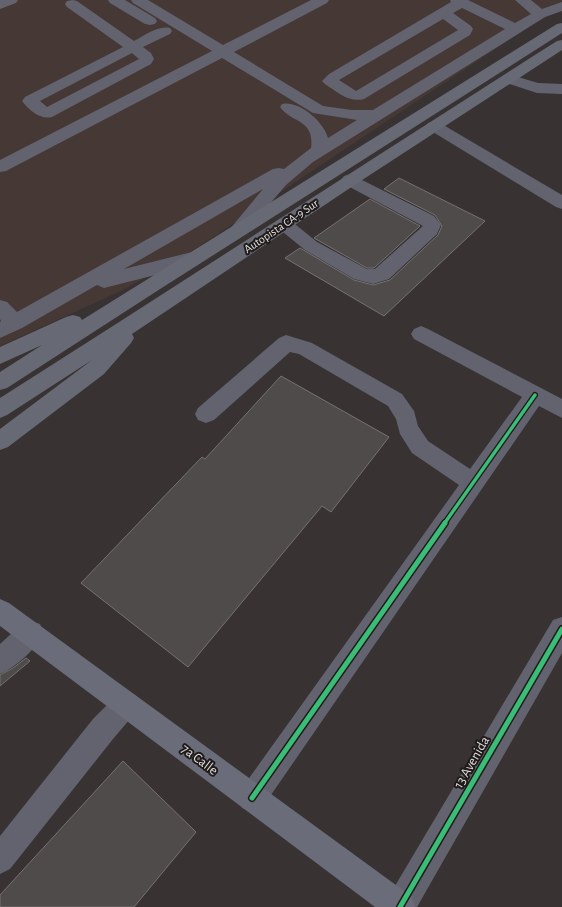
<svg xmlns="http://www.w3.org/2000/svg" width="562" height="907" viewBox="0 0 562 907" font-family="'Alegreya Sans',sans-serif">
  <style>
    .built { fill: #453835 }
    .building { fill: #4f4b4a; stroke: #767271 }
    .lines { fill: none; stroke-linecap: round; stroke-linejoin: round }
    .minor { fill: #62636e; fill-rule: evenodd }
    .major { fill: #6b6c79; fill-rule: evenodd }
    .highway { fill: #676975; fill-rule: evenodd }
    .cycleway-far1-casing { stroke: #1f1b1a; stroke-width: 6 }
    .cycleway-casing { stroke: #1f1b1a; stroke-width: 8 }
    .cycleway-far1 { stroke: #3abd76; stroke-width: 3.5 }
    .cycleway { stroke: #3abd76; stroke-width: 5 }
    .labels { text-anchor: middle; stroke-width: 4; stroke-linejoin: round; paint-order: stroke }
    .street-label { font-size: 12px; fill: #e1dcdb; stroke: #1f1b1a }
    .near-street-label { font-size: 14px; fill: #e1dcdb; stroke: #1f1b1a }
  </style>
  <rect width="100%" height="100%" fill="#383332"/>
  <path class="built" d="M 0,0 L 562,0 L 562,8 L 527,28 L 189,253 L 123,290 L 0,346 Z"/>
  <g class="building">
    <path d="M 399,178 L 485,221 L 384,316 L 285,258 L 300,248 L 354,280 L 373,285 L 390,280 L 438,235 L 442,226 L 435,215 L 384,189 Z"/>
    <path d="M 370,199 L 420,226 L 374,268 L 367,268 L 314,238 Z"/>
    <path d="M 281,376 L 389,437 L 331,512 L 322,506 L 188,667 L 81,583 L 202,457 L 205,459 Z"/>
    <path d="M 26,658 L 30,661 L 0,686 L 0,675 L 13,668 Z"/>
    <path d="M 123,761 L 196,832 L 134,907 L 0,907 L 0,895 Z"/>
  </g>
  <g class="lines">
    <g class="minor">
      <path d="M 0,0 L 18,0 L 16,3 L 0,9 Z"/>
      <path d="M 73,0 L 77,1 L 134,41 C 144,36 158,25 170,28 L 172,31 L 170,34 L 143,47 L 151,53 L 154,59 L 151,64 L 52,117 C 40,120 29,110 22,101 L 25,97 L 123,47 L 67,7 L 65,4 L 67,1 ZM 132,53 L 139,59 L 47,107 L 40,101 Z"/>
      <path d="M 108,0 L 125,0 L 155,18 L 157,21 L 155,24 L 150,25 L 145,24 L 110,3 Z"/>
      <path d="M 131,0 L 148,0 L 223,45 L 311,0 L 329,0 L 327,3 L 234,52 L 323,106 L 352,110 L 373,110 L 505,29 L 462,8 L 453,13 L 471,26 L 473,29 L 470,35 L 364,99 C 349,103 337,92 325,84 L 322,81 L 329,74 L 451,2 L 450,0 L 468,0 L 515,23 L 531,14 L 515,0 L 531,0 L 542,9 L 562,2 L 562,11 L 545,17 L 313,162 L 286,185 L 244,234 L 238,236 L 232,234 L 229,230 L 263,189 L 124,269 L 192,252 L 199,254 L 201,259 L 199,264 L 104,288 L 97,285 L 22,328 L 0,338 L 0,322 L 1,321 L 0,319 L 0,300 L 7,302 L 17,312 L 273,169 L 279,168 L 284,169 L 311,148 C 315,119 291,123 280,107 L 282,104 C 299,100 324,122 328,138 L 357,120 L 313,113 L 222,58 L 6,171 L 0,172 L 0,160 L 212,51 L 133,3 ZM 443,19 L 458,30 L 356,91 L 339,80 Z"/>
      <path d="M 508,74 L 538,83 L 562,84 L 562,94 L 537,93 L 503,82 L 500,79 L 503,76 Z"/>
      <path d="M 434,121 L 440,123 L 562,195 L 562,209 L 556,207 L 428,129 L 426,126 L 428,123 Z"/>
      <path d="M 350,174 L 434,216 L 441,225 L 437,234 L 389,279 L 373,284 L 354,279 L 305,250 L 278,228 L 275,224 L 278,220 L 284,218 L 290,220 L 317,242 L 367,269 L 375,269 L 423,226 L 344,184 L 341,180 L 344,176 Z"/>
      <path d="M 421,326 L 428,329 L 562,399 L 562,418 L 539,406 L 262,808 L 252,812 L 242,808 L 238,798 L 242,788 L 459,485 L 412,453 L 400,434 L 396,419 L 388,406 L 299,354 L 290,352 L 214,420 L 206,423 L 198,420 L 195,414 L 198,408 L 279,338 L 286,335 L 312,343 L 402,394 L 414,411 L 418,426 L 428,441 L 470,469 L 522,397 L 414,339 L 411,334 L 414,329 Z"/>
      <path d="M 562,617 L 562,653 L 417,907 L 385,907 L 389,896 L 553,620 Z"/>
      <path d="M 31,621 L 40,624 L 44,633 C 37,648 15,668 0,674 L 0,644 L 22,624 Z"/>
      <path d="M 126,691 L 135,695 L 139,704 L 135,713 L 113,739 L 10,869 L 0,874 L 0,836 L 93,719 L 117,695 Z"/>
    </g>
    <path class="major" d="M 0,599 L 9,603 L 411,896 L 415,907 L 375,907 L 0,626 Z"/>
    <g class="highway">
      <path d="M 562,23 L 562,33 L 157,291 L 7,388 L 0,390 L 0,372 L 42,345 L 0,364 L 0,347 L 66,317 L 73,315 L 80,317 L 82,320 L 557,24 Z"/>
      <path d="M 562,40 L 562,50 L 356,184 L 132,334 L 134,338 L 131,343 L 104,374 L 8,447 L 0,450 L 0,429 L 92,360 L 7,415 L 0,418 L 0,398 C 186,280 371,159 557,41 Z"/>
    </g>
    <g class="cycleway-far1-casing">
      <path id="cycleway-far1" d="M 444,524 L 535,395"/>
    </g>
    <g class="cycleway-casing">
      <g id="cycleway">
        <path d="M 252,798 L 445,523"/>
        <path d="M 400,907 L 562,629"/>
      </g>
    </g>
    <use href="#cycleway-far1" class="cycleway-far1"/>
    <use href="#cycleway" class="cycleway"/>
  </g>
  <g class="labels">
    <g class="street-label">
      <text transform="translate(281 226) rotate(-34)" y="4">Autopista CA-9 Sur</text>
    </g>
    <g class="near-street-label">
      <text transform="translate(200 759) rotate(37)" y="5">7a Calle</text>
      <text transform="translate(471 762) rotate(-60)" y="5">13 Avenida</text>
    </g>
  </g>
</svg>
